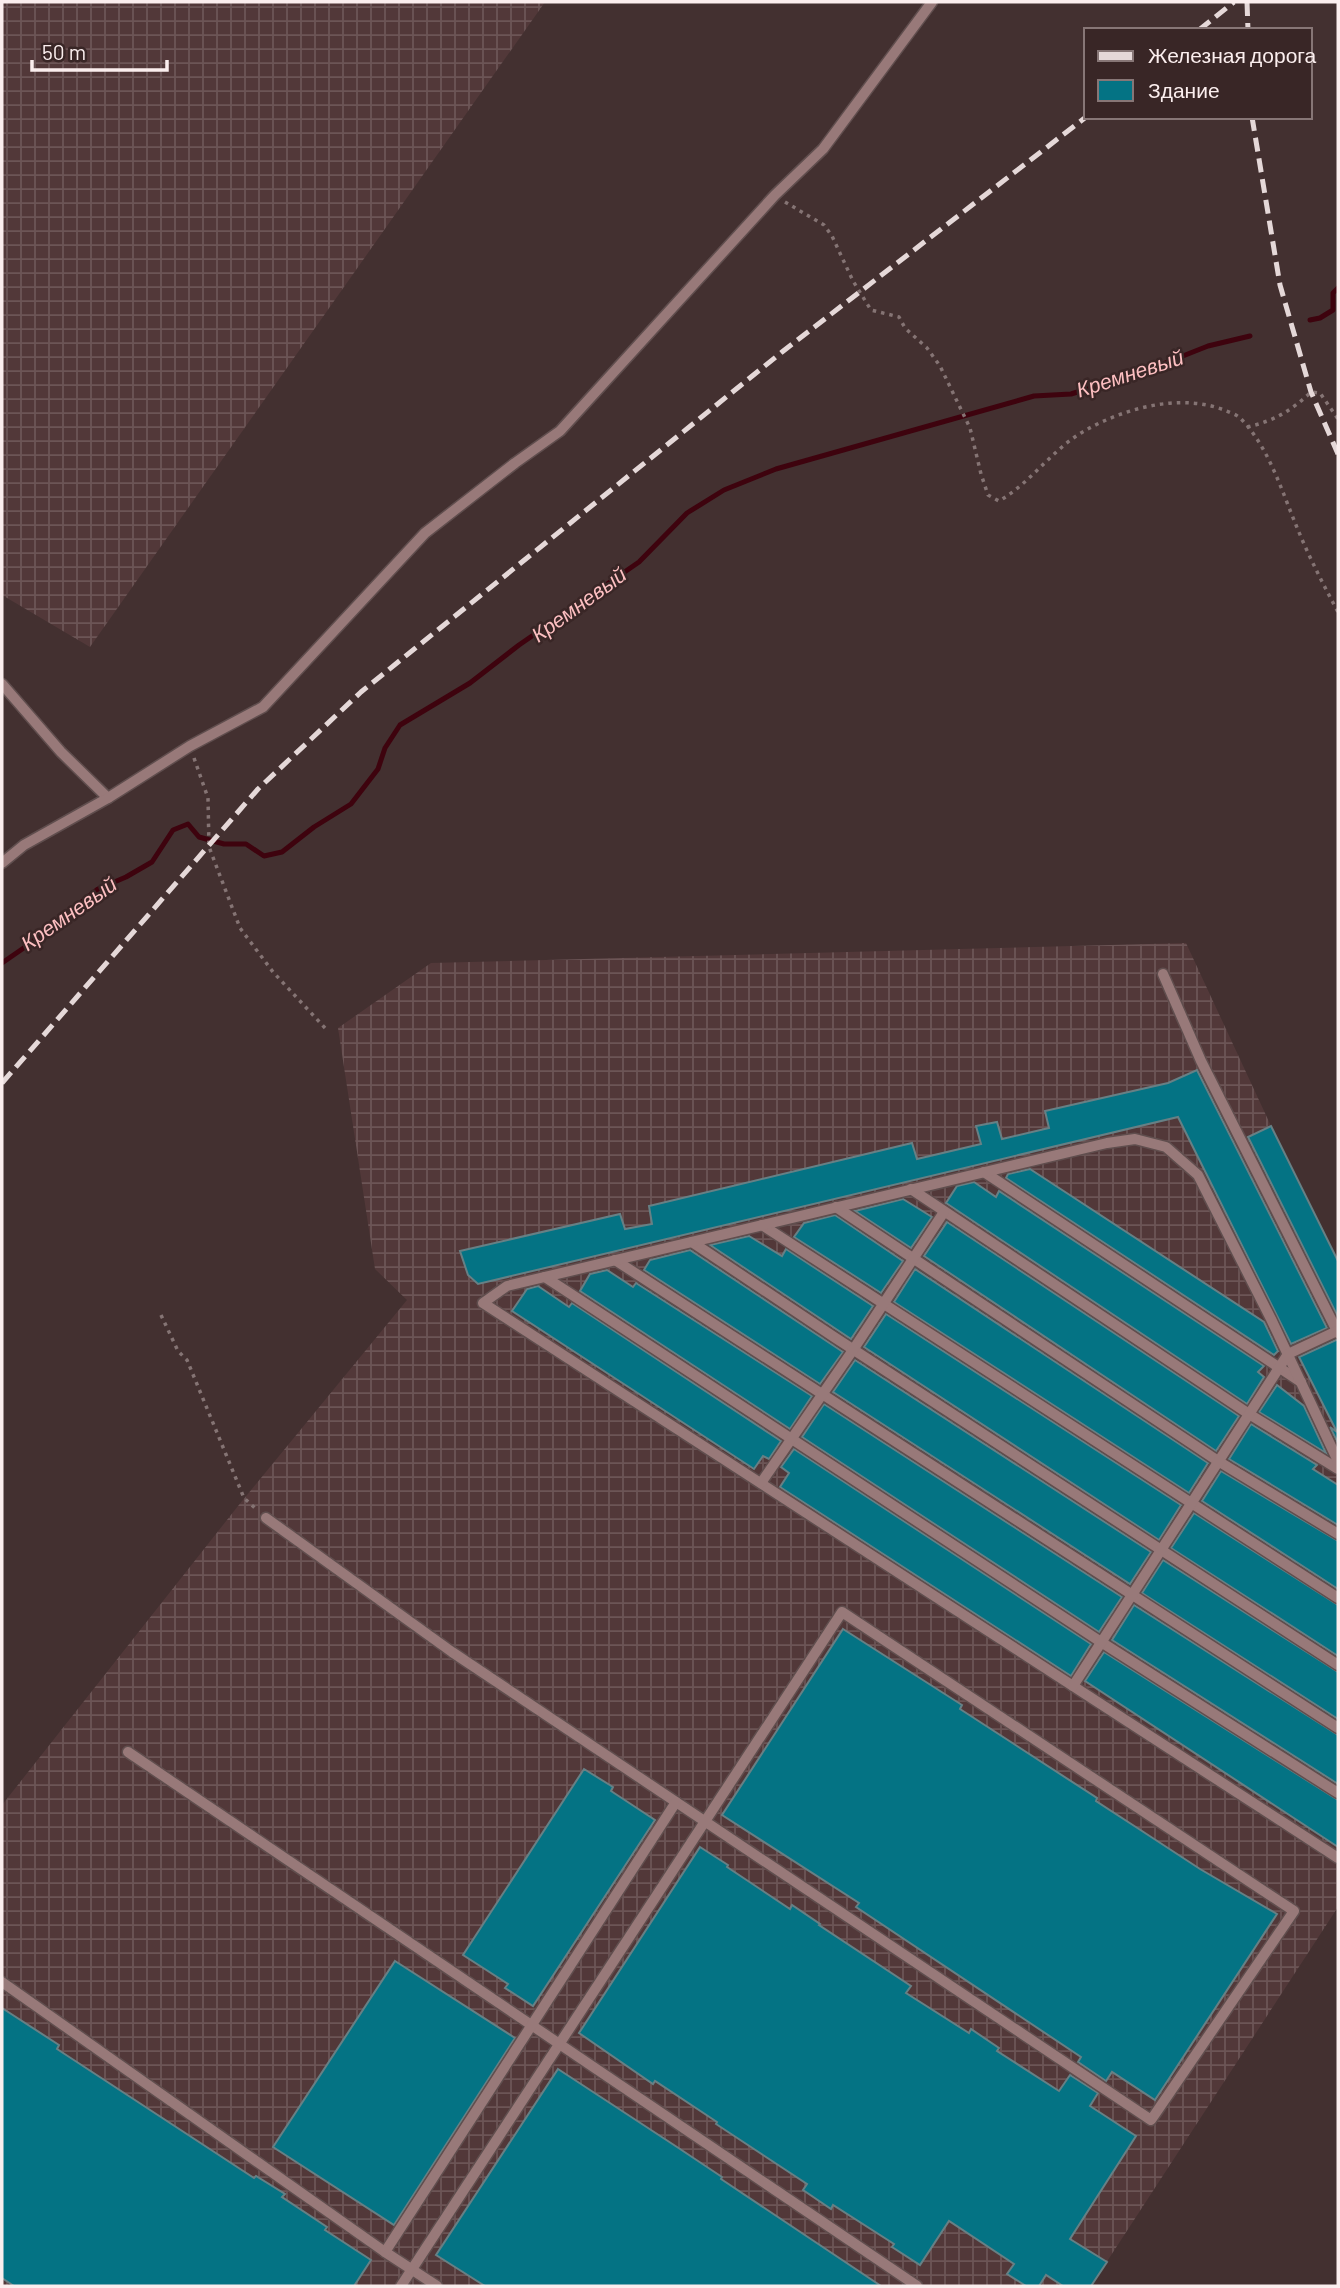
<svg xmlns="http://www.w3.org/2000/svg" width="1340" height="2288" viewBox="0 0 1340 2288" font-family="Barlow,sans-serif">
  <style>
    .industrial { fill: url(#industrial-grid) }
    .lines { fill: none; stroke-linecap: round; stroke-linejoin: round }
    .stream { stroke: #3e030e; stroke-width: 5 }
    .building { fill: #047384; stroke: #678085; stroke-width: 2 }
    .service-casing { stroke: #604e4e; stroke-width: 13 }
    .path { stroke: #857474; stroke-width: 3.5; stroke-dasharray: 3.5 5; stroke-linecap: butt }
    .service { stroke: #987979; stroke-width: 10 }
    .rail { stroke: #e5d8d8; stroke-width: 5; stroke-dasharray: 14 7; stroke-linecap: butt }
    .labels { text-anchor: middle; stroke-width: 5; stroke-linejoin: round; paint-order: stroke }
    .water-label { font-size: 21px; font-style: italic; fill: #fdbfc1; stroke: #392626 }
  </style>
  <defs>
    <pattern id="industrial-grid" width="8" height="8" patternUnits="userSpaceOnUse" patternTransform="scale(1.75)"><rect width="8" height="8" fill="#523839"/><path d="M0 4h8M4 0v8" fill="none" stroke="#6c5556"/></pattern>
  </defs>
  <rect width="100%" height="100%" fill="#433030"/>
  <g class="industrial">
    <path d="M 2,2 L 545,2 L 90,647 L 2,595 Z"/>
    <path d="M 1186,943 L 1271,1126 L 1338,1261 L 1338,1907 L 1091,2286 L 2,2286 L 2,1805 L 238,1506 L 407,1300 L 375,1269 L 338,1028 L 431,963 Z"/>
  </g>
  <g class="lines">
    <g class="stream">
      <path d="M 1310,320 L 1320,318 L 1333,310 L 1333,293 L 1338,288"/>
      <path d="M 2,963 L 28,945 L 98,889 L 126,877 L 152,862 L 173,830 L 188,824 L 199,837 L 224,844 L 246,844 L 264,856 L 282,852 L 314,827 L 351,804 L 378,769 L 385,748 L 400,725 L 470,683 L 519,645 L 639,562 L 687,513 L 724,490 L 776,469 L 1034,396 L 1071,394 L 1145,371 L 1208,346 L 1250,336"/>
    </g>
  </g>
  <g class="building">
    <path d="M 1197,1070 L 1327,1328 L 1291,1344 L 1178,1117 L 478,1284 L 468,1275 L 460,1251 L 620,1214 L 625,1229 L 652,1224 L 649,1206 L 912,1143 L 917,1159 L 981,1144 L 976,1126 L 997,1122 L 1002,1139 L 1049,1128 L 1045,1111 L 1168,1083 Z"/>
    <path d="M 1271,1126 L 1338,1261 L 1338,1317 L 1248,1137 Z"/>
    <path d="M 1030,1169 L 1264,1322 L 1278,1351 L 1274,1355 L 1006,1178 L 1008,1174 Z"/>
    <path d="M 974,1182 L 996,1197 L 999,1191 L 1264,1366 L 1258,1372 L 1264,1377 L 1247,1404 L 946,1203 L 957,1186 Z"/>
    <path d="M 903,1199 L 932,1217 L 911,1248 L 855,1211 Z"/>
    <path d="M 835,1215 L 903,1261 L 881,1293 L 794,1237 L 804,1223 Z"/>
    <path d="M 947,1222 L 1239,1416 L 1216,1451 L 924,1256 Z"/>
    <path d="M 749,1236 L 782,1256 L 786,1249 L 873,1306 L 851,1339 L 710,1245 Z"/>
    <path d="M 690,1250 L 843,1352 L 820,1384 L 644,1270 L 650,1260 Z"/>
    <path d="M 915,1269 L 1208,1463 L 1189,1493 L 894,1302 Z"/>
    <path d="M 607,1270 L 633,1287 L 636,1283 L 812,1396 L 790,1429 L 580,1291 L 590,1274 Z"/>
    <path d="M 538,1286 L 569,1307 L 572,1303 L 781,1441 L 769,1459 L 763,1456 L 754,1469 L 512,1311 L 527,1289 Z"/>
    <path d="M 886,1314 L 1181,1505 L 1159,1540 L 864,1347 Z"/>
    <path d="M 1336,1340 L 1338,1340 L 1338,1443 L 1330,1427 L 1337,1432 L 1299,1357 Z"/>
    <path d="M 855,1360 L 1151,1552 L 1130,1584 L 833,1392 Z"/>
    <path d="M 1277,1385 L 1304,1406 L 1326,1453 L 1259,1412 Z"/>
    <path d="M 824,1404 L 1122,1597 L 1099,1632 L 802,1437 Z"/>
    <path d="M 1251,1424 L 1317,1465 L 1313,1469 L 1338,1485 L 1338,1525 L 1229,1459 Z"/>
    <path d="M 794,1449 L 1091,1644 L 1071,1676 L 780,1487 L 789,1473 L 781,1467 Z"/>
    <path d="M 1221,1471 L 1338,1541 L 1338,1589 L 1202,1501 Z"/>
    <path d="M 1194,1513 L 1338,1605 L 1338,1656 L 1171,1548 Z"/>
    <path d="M 1163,1560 L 1338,1672 L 1338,1719 L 1142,1593 Z"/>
    <path d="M 1134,1605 L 1338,1735 L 1338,1784 L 1112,1640 Z"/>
    <path d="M 843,1629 L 962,1705 L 960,1709 L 1097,1798 L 1096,1801 L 1142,1831 L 1200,1869 L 1277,1914 L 1155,2100 L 1112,2072 L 1106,2081 L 1078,2062 L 1081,2057 L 856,1907 L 859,1903 L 722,1815 Z"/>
    <path d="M 1104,1652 L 1338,1800 L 1338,1847 L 1085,1681 Z"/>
    <path d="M 584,1769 L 613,1787 L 611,1791 L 655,1820 L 533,2006 L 505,1988 L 508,1984 L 463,1955 Z"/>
    <path d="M 700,1847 L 728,1865 L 727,1867 L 790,1909 L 792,1905 L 820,1924 L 819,1925 L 911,1986 L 906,1993 L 969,2033 L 971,2029 L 999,2048 L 997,2051 L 1059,2091 L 1070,2075 L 1098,2093 L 1090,2106 L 1136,2136 L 1070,2239 L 1107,2262 L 1091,2286 L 1063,2286 L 1046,2275 L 1039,2286 L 1026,2286 L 1007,2274 L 1014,2264 L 949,2221 L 920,2265 L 892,2247 L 894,2244 L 833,2205 L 831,2209 L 803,2190 L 807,2184 L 716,2124 L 717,2122 L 655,2081 L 653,2084 L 579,2033 Z"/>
    <path d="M 395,1961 L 515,2038 L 394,2225 L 273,2147 Z"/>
    <path d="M 2,2008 L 59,2045 L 57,2049 L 254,2178 L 256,2176 L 285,2194 L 282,2197 L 327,2227 L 325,2230 L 371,2260 L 354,2286 L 14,2286 L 2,2278 Z"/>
    <path d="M 558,2069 L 677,2147 L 722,2177 L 721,2179 L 881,2286 L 485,2286 L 436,2255 Z"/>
  </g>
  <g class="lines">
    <g class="service-casing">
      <g id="service">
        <path d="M 2,684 L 61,752 L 108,798"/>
        <path d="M 2,863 L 24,845 L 108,798 L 190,746 L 263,707 L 425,533 L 515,463 L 560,431 L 775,195 L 823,149 L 932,2"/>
        <path d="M 1163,974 L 1201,1061 L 1338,1333"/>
        <path d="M 984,1172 L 1301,1382"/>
        <path d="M 911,1189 L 1249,1414 L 1338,1469"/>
        <path d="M 836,1207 L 1218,1461 L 1338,1534"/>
        <path d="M 762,1225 L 1338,1598"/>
        <path d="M 692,1242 L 834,1337 L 1338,1665"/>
        <path d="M 615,1260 L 1338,1728"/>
        <path d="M 545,1277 L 1101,1642 L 1338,1793"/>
        <path d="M 1338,1461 L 1271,1319 L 1198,1175 L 1166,1147 L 1135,1139 L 1107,1143 L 507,1286 L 483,1303 L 1338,1858"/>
        <path d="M 761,1483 L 853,1350 L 944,1212"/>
        <path d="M 266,1518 L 452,1652 L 1151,2120 L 1294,1911 L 842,1612 L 401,2286"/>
        <path d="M 1073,1686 L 1288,1354 L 1337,1331"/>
        <path d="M 128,1752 L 917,2286"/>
        <path d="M 2,1982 L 385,2252 L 437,2286"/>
        <path d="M 385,2252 L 676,1802"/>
      </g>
    </g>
    <g class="path">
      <path d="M 785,202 L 824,225 L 832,236 L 853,281 L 871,310 L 899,317 L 905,328 L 927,348 L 940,366 L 970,428 L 981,474 L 988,495 L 999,501 C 1032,482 1053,448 1086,430 C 1125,408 1181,393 1224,410 C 1229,412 1235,414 1239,417 C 1268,445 1281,489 1296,525 C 1308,555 1323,584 1338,612"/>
      <path d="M 1247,427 C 1274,421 1291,411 1311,392 L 1320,393 L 1338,419"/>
      <path d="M 194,758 L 208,798 L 209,847 L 240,928 L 273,972 L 326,1029"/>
      <path d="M 161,1315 L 178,1351 L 187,1360 L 244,1498 L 256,1509"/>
    </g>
    <use href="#service" class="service"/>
    <g class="rail">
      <path d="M 1247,2 L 1248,30"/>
      <path d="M 1199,30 L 1234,2"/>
      <path d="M 1252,117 L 1280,285 L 1311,392 L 1338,454"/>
      <path d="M 2,1083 L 258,789 L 361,692 L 782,352 L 1086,117"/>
    </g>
  </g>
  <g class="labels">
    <g class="water-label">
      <text transform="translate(1130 374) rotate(-18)" y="7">Кремневый</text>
      <text transform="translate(579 605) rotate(-36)" y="7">Кремневый</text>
      <text transform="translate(69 914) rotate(-35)" y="7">Кремневый</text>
    </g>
  </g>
  <rect width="1340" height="2288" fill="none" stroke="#fbeeee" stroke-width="7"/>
  <rect x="1084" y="28" width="228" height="91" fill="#392626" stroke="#877676" stroke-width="2"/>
  <rect x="1098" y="51" width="35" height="10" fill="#e5d8d8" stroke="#877676" stroke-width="2"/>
  <text x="1148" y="63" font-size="21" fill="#fbeeee">Железная дорога</text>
  <rect x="1098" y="80" width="35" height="21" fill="#047384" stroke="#877676" stroke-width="2"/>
  <text x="1148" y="98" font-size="21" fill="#fbeeee">Здание</text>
  <path d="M32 60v10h135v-10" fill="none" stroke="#fbeeee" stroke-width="3.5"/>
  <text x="42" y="60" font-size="21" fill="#fbeeee" stroke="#392626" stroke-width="5" paint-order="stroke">50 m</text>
</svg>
